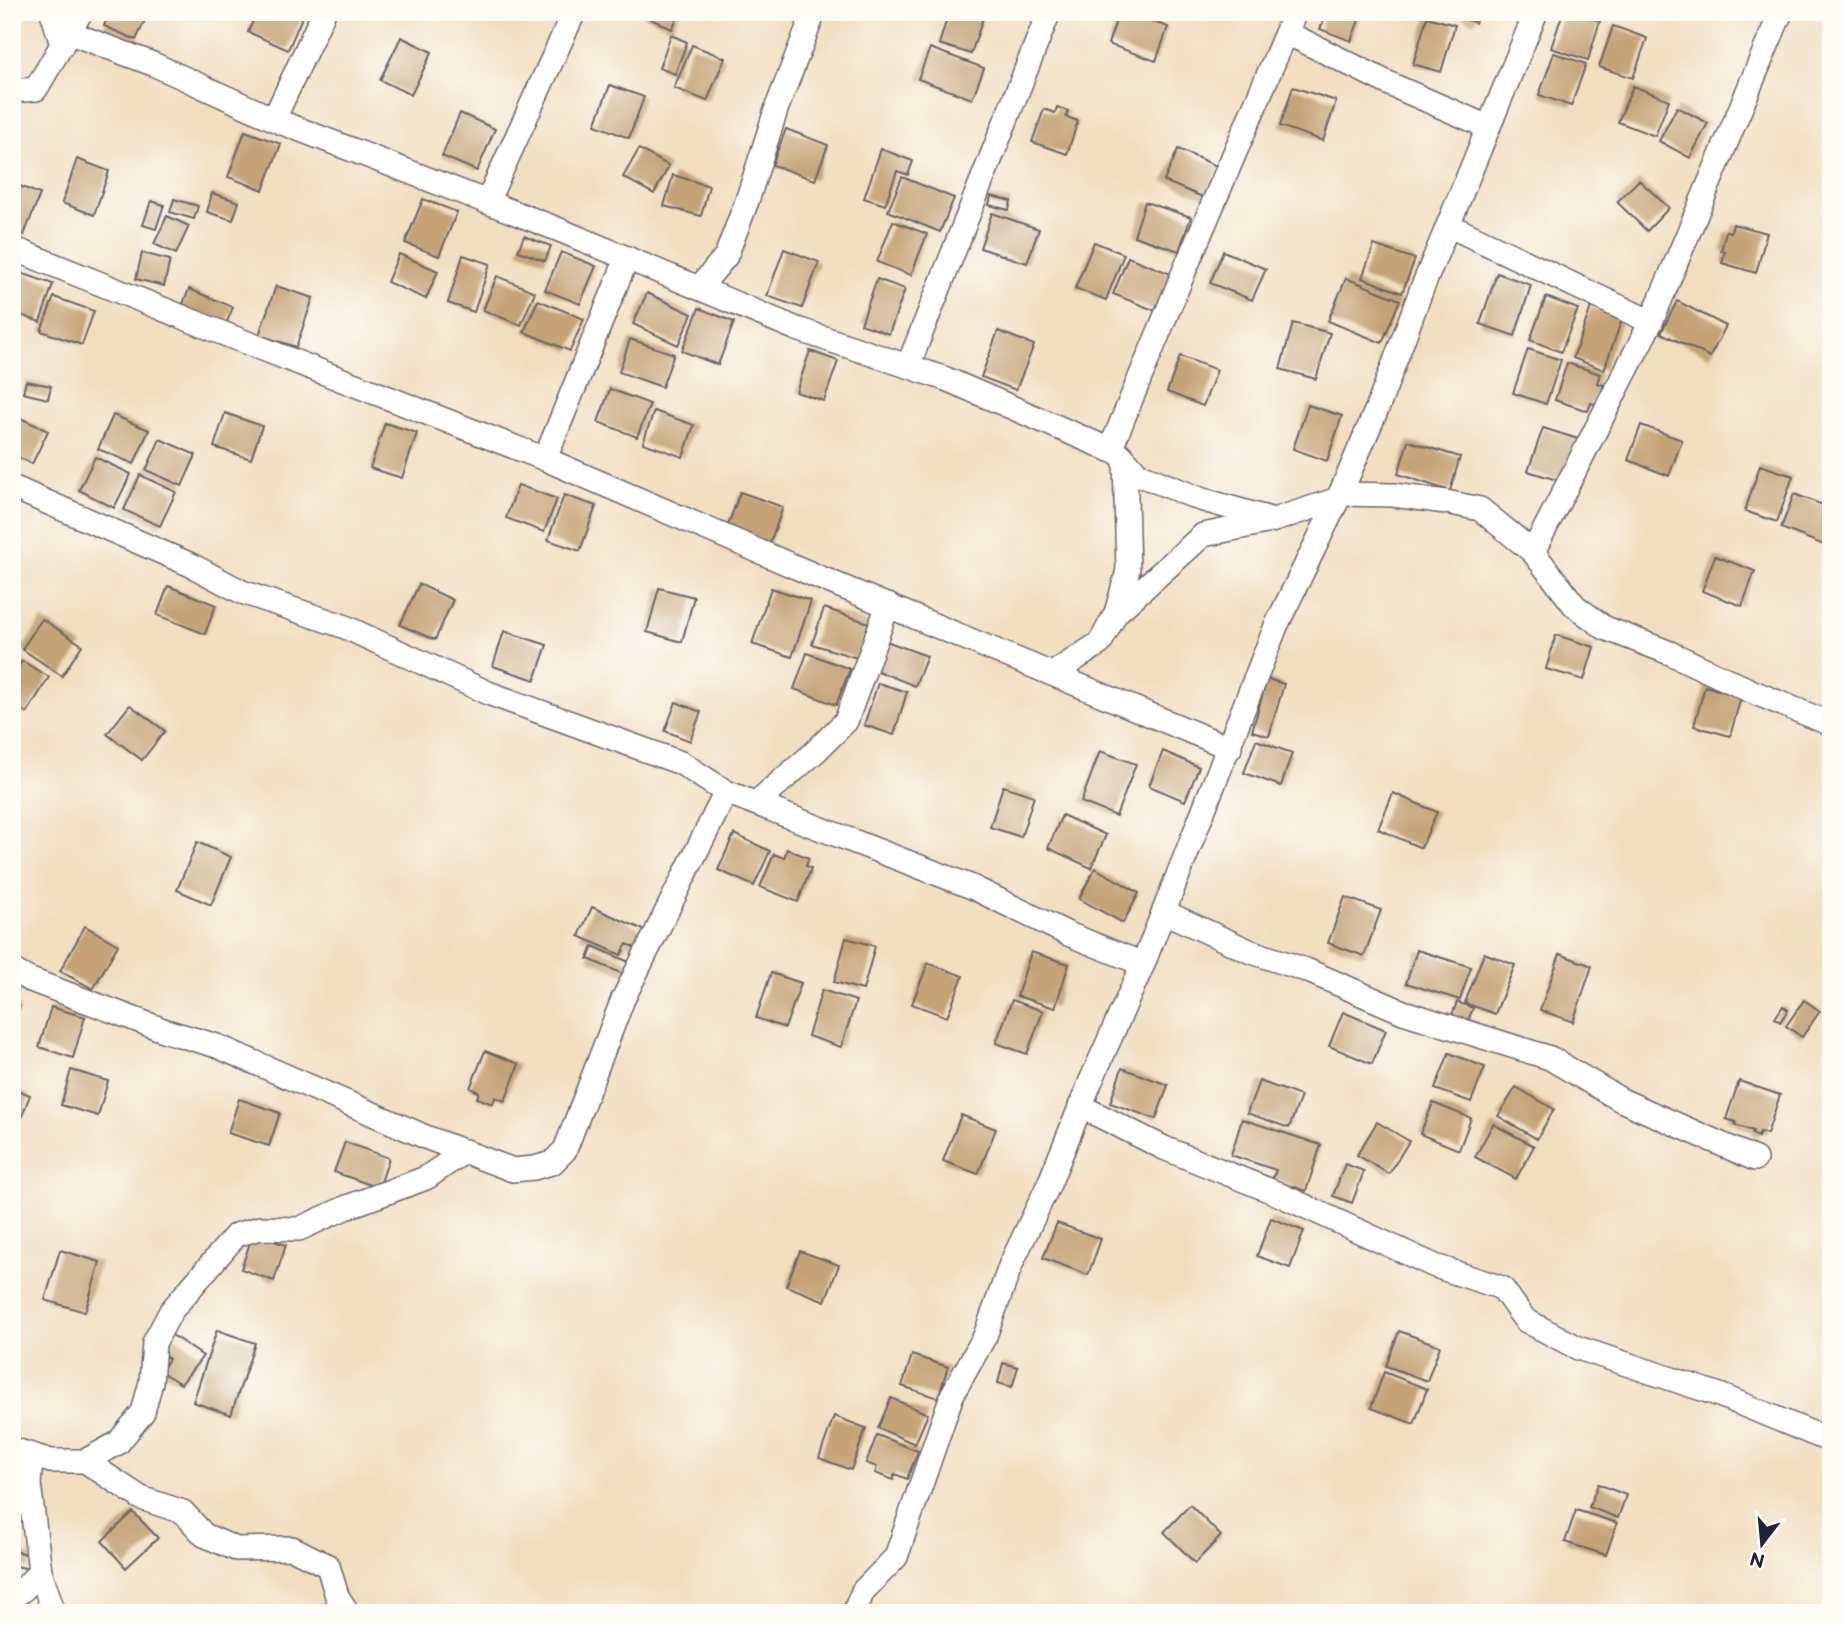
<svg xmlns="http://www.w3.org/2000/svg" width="1843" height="1625" viewBox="0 0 1843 1625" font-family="'Balsamiq Sans',sans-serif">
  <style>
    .building { fill: #c4a376 }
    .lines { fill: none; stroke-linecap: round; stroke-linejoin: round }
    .minor-casing { stroke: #6a6469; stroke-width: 26 }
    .minor { stroke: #fff; stroke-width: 23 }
  </style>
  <rect width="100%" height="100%" fill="#fdfcf7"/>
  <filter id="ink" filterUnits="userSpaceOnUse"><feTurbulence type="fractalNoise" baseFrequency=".0143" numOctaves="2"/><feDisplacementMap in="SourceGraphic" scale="14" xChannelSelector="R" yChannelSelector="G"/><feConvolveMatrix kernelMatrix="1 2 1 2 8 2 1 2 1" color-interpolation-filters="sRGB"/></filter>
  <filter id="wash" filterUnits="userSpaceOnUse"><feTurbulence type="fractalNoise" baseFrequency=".00686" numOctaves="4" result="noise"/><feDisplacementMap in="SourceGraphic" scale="28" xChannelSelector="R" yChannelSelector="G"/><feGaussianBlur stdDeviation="1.57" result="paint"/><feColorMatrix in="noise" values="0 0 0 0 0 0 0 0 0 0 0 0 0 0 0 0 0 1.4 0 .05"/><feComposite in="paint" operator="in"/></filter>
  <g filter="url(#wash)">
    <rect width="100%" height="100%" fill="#f1debf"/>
    <g id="blocks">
      <g class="building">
        <path d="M 110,12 L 149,12 L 136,40 L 104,26 Z"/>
        <path d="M 257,12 L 298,12 L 303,15 L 288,50 L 248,32 Z"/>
        <path d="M 636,12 L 680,12 L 672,29 Z"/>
        <path d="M 949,12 L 985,12 L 971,54 L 939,44 Z"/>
        <path d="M 1119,12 L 1126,12 L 1168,27 L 1156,61 L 1108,44 Z"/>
        <path d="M 1327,12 L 1362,12 L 1351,41 L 1320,29 Z"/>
        <path d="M 1449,12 L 1480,12 L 1475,23 Z"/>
        <path d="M 1563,12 L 1573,12 L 1600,21 L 1588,60 L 1551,48 Z"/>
        <path d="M 1427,17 L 1455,25 L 1441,72 L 1413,64 Z"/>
        <path d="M 1613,26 L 1647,38 L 1633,78 L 1599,67 Z"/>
        <path d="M 671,35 L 687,42 L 675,74 L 659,68 Z"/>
        <path d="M 401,37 L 432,52 L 411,95 L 380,80 Z"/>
        <path d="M 692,45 L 725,58 L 707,101 L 674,88 Z"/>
        <path d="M 930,48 L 984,68 L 972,99 L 918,79 Z"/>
        <path d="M 1554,53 L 1586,64 L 1571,106 L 1539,95 Z"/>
        <path d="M 610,85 L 644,97 L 629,138 L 595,125 Z"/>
        <path d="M 1633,86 L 1669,100 L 1655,136 L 1618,122 Z"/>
        <path d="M 1293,87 L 1336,101 L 1323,141 L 1280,126 Z"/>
        <path d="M 1057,107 L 1068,111 L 1066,117 L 1078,121 L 1067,154 L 1032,142 L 1044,109 L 1055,113 Z"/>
        <path d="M 1677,107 L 1708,123 L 1690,158 L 1659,141 Z"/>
        <path d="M 460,113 L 495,129 L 477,171 L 442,156 Z"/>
        <path d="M 786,129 L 828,145 L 815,180 L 772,165 Z"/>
        <path d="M 245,131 L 281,144 L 263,190 L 228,177 Z"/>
        <path d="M 639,149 L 669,166 L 654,194 L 623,177 Z"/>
        <path d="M 881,149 L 913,161 L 908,175 L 897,171 L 885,205 L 864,198 Z"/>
        <path d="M 1178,149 L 1219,167 L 1205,198 L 1164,181 Z"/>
        <path d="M 77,159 L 109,171 L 94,215 L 62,203 Z"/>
        <path d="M 673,175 L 709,186 L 701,216 L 664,206 Z"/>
        <path d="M 902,177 L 954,198 L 940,232 L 888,211 Z"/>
        <path d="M 1639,180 L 1669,208 L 1647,231 L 1617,202 Z"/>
        <path d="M 12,183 L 40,194 L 24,235 L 12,231 Z"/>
        <path d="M 212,193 L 239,202 L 233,220 L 207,212 Z"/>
        <path d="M 991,196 L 1011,201 L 1009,210 L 989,205 Z"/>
        <path d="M 174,199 L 198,206 L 194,219 L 170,212 Z"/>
        <path d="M 423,199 L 457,212 L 439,256 L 405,243 Z"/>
        <path d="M 151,201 L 164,205 L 156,229 L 143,225 Z"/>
        <path d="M 1145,202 L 1191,217 L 1179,251 L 1134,236 Z"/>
        <path d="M 992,213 L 1039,229 L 1027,263 L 980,248 Z"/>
        <path d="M 167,216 L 189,226 L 176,254 L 154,244 Z"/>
        <path d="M 893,221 L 927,234 L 911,275 L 877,262 Z"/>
        <path d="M 1733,224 L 1767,233 L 1756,273 L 1722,263 L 1725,252 L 1721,251 L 1726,231 L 1731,232 Z"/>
        <path d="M 524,236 L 551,246 L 545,261 L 518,251 Z"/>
        <path d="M 1094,242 L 1124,254 L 1106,300 L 1075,288 Z"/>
        <path d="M 1374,245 L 1415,259 L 1402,293 L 1362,278 Z"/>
        <path d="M 784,249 L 819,262 L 802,308 L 767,296 Z"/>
        <path d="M 1223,251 L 1266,269 L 1252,300 L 1210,283 Z"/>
        <path d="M 561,252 L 596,266 L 580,304 L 545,290 Z"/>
        <path d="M 142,253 L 170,260 L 164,286 L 136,279 Z"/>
        <path d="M 399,254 L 438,271 L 426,299 L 387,282 Z"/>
        <path d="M 463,255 L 490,264 L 474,312 L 448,303 Z"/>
        <path d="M 1128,257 L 1171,274 L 1156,311 L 1113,294 Z"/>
        <path d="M 18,272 L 53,284 L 40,322 L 12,312 L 12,288 Z"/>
        <path d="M 1497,273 L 1531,285 L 1515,336 L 1480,324 Z"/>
        <path d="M 497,276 L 535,292 L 521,325 L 483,310 Z"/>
        <path d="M 1346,278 L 1400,300 L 1382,343 L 1328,321 Z"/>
        <path d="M 877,279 L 905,289 L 889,334 L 861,324 Z"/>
        <path d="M 276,286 L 313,298 L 296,347 L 259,335 Z"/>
        <path d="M 189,289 L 233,307 L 225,327 L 181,309 Z"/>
        <path d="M 647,293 L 692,314 L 678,345 L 633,324 Z"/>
        <path d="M 54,297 L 94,311 L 82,345 L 41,331 Z"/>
        <path d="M 1546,297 L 1578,309 L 1561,352 L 1530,340 Z"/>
        <path d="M 538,300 L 584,319 L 570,351 L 524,332 Z"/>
        <path d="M 1677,301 L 1726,326 L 1710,357 L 1661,333 Z"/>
        <path d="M 1591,307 L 1622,319 L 1604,370 L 1573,358 Z"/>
        <path d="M 699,308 L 734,322 L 718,365 L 682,351 Z"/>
        <path d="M 1293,323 L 1330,333 L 1316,379 L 1280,369 Z"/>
        <path d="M 998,331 L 1034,345 L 1016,390 L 981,377 Z"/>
        <path d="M 630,339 L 674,354 L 662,387 L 619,372 Z"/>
        <path d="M 1528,349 L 1561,360 L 1546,404 L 1513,393 Z"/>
        <path d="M 810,351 L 838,361 L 824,401 L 796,392 Z"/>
        <path d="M 1180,356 L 1217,370 L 1203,406 L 1167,392 Z"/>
        <path d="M 1567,363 L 1600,374 L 1597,383 L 1604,385 L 1598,405 L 1591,403 L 1588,411 L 1555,400 Z"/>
        <path d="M 26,381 L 51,386 L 48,399 L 23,393 Z"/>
        <path d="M 610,389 L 650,404 L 637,437 L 598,422 Z"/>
        <path d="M 1308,405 L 1342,416 L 1327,461 L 1293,449 Z"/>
        <path d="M 654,411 L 694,425 L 683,457 L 643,443 Z"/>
        <path d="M 225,413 L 262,426 L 251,459 L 214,447 Z"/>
        <path d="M 12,414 L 48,431 L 32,464 L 12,454 Z"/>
        <path d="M 113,415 L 149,430 L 134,464 L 98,449 Z"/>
        <path d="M 385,423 L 417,433 L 402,478 L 370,468 Z"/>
        <path d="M 1641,425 L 1682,440 L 1669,476 L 1628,460 Z"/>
        <path d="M 1543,428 L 1578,439 L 1563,482 L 1528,471 Z"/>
        <path d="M 160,439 L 196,455 L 182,486 L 146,470 Z"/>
        <path d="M 1408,441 L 1460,457 L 1450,491 L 1398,474 Z"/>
        <path d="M 95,457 L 131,474 L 114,508 L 79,490 Z"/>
        <path d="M 1760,465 L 1793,476 L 1777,522 L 1745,511 Z"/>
        <path d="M 140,475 L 176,492 L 160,526 L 124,510 Z"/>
        <path d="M 518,485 L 557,499 L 544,532 L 506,518 Z"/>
        <path d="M 740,492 L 783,507 L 770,543 L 727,528 Z"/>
        <path d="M 1794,494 L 1831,508 L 1831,528 L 1824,545 L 1781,528 Z"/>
        <path d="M 564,495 L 596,506 L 580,551 L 548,540 Z"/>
        <path d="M 1715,556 L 1755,571 L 1742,606 L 1702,591 Z"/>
        <path d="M 419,584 L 453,600 L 435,640 L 400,625 Z"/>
        <path d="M 168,586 L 216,605 L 205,634 L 157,615 Z"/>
        <path d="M 659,588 L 694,597 L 682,642 L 647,632 Z"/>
        <path d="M 771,588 L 811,601 L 792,657 L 752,644 Z"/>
        <path d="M 824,608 L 869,623 L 857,658 L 812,644 Z"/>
        <path d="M 42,619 L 82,645 L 62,676 L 22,649 Z"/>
        <path d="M 504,631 L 547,645 L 535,680 L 493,666 Z"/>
        <path d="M 1556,635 L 1594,647 L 1584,680 L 1546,669 Z"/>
        <path d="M 886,641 L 927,656 L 915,686 L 875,670 Z"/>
        <path d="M 807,653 L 850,669 L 836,705 L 794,689 Z"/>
        <path d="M 22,661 L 49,677 L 27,713 L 12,704 L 12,677 Z"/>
        <path d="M 1267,679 L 1284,684 L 1269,736 L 1252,731 Z"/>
        <path d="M 878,683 L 907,692 L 894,735 L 864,725 Z"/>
        <path d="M 1705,686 L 1741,697 L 1730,736 L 1694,726 Z"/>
        <path d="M 676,702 L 701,712 L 690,741 L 665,731 Z"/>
        <path d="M 130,705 L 165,731 L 142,760 L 107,734 Z"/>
        <path d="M 1256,740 L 1292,753 L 1281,786 L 1244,773 Z"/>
        <path d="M 1100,751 L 1136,764 L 1116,816 L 1081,802 Z"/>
        <path d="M 1163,751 L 1199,767 L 1185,801 L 1149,786 Z"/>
        <path d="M 1003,786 L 1034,796 L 1021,837 L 990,827 Z"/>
        <path d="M 1393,793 L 1437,812 L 1421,848 L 1378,829 Z"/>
        <path d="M 1062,815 L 1106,835 L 1091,868 L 1048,848 Z"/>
        <path d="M 734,834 L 770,851 L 754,886 L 718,870 Z"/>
        <path d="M 197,842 L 231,857 L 211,905 L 177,890 Z"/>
        <path d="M 787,849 L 809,858 L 806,866 L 811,868 L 798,902 L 760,887 L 774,854 L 784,858 Z"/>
        <path d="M 1095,868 L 1139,893 L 1123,923 L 1079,899 Z"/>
        <path d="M 1345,897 L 1381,910 L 1364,956 L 1328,943 Z"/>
        <path d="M 592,907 L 644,930 L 636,948 L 627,944 L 621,955 L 579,936 Z"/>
        <path d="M 85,926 L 118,945 L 93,989 L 60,971 Z"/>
        <path d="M 846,938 L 875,946 L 863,990 L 834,982 Z"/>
        <path d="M 593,946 L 629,962 L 623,974 L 588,959 Z"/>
        <path d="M 1417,950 L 1471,967 L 1460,1000 L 1406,983 Z"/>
        <path d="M 1031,952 L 1069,964 L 1055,1008 L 1017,996 Z"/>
        <path d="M 1484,953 L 1515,965 L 1495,1014 L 1465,1003 Z"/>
        <path d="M 1560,954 L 1592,966 L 1573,1022 L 1540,1010 Z"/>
        <path d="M 928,963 L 963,976 L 947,1017 L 912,1004 Z"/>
        <path d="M 771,973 L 801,983 L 785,1028 L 756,1018 Z"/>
        <path d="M 822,990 L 856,1001 L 841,1047 L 808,1036 Z"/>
        <path d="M 1012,1000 L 1043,1011 L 1027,1054 L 996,1043 Z"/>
        <path d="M 1804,1000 L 1820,1011 L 1802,1037 L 1786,1026 Z"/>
        <path d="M 1457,1002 L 1473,1008 L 1468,1021 L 1452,1015 Z"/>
        <path d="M 12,1003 L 20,1006 L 12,1025 Z"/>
        <path d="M 1783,1006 L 1788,1010 L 1780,1022 L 1775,1018 Z"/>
        <path d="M 51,1007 L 85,1017 L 73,1058 L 39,1047 Z"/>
        <path d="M 1343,1012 L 1386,1030 L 1372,1064 L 1329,1046 Z"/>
        <path d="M 485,1051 L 519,1064 L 505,1101 L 495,1097 L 493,1104 L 477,1098 L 479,1092 L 470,1088 Z"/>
        <path d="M 1449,1053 L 1485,1067 L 1471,1102 L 1435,1089 Z"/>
        <path d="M 1122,1068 L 1168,1085 L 1156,1119 L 1110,1103 Z"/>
        <path d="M 71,1070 L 108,1081 L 98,1116 L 61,1105 Z"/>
        <path d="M 1259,1081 L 1301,1096 L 1289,1128 L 1247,1113 Z"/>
        <path d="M 1739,1081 L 1780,1095 L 1767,1134 L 1760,1132 L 1758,1137 L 1752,1134 L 1753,1131 L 1735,1125 L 1736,1122 L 1726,1119 Z"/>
        <path d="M 1516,1087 L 1554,1109 L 1537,1139 L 1498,1116 Z"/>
        <path d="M 12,1088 L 30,1095 L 17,1129 L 12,1127 Z"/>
        <path d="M 239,1099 L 280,1113 L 269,1146 L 228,1133 Z"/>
        <path d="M 1433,1103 L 1471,1118 L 1459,1150 L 1420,1134 Z"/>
        <path d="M 961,1115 L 996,1129 L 978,1174 L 943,1161 Z"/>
        <path d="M 1242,1119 L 1321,1145 L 1306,1191 L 1272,1180 L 1276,1170 L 1231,1155 Z"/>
        <path d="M 1377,1122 L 1409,1141 L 1389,1174 L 1357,1155 Z"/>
        <path d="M 1493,1124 L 1534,1146 L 1516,1179 L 1475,1157 Z"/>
        <path d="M 345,1142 L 389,1158 L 379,1188 L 334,1172 Z"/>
        <path d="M 1345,1164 L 1364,1171 L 1352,1203 L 1333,1196 Z"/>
        <path d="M 1271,1218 L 1304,1231 L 1290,1268 L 1257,1256 Z"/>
        <path d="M 1057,1223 L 1101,1239 L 1088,1275 L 1043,1258 Z"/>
        <path d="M 253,1234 L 286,1245 L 274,1281 L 241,1269 Z"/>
        <path d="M 60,1250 L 100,1262 L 85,1312 L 45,1300 Z"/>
        <path d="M 800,1251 L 839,1265 L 825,1301 L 786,1286 Z"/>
        <path d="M 217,1330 L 255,1343 L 231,1415 L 193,1402 Z"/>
        <path d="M 1399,1331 L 1440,1346 L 1427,1381 L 1386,1366 Z"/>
        <path d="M 169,1333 L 203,1356 L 181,1384 L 161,1372 L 169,1359 L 157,1350 Z"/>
        <path d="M 912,1355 L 948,1367 L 938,1398 L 902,1386 Z"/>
        <path d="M 1003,1363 L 1018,1367 L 1012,1387 L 998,1383 Z"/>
        <path d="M 1384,1372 L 1427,1389 L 1414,1424 L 1371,1408 Z"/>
        <path d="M 891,1398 L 928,1414 L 915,1444 L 878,1428 Z"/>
        <path d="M 834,1416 L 866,1428 L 851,1470 L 819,1458 Z"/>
        <path d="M 877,1435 L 918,1451 L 907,1479 L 895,1474 L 893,1480 L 875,1473 L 877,1467 L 866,1463 Z"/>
        <path d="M 1598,1484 L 1626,1495 L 1618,1518 L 1589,1507 Z"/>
        <path d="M 1190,1505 L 1221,1536 L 1195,1563 L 1164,1532 Z"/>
        <path d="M 1576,1510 L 1617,1523 L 1606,1555 L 1565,1542 Z"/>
        <path d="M 133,1512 L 158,1538 L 126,1568 L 102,1541 Z"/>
        <path d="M 12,1550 L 33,1556 L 29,1569 L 12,1565 Z"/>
      </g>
    </g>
  </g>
  <g filter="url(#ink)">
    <use href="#blocks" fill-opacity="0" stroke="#6a6469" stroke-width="2"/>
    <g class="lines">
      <g class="minor-casing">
        <g id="minor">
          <path d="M 52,12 L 62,45"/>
          <path d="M 70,33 L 153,64 L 280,122 L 557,229 L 797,329 L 946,379 L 1120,454 L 1138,474 L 1200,499 L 1274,520 L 1338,499"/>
          <path d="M 1287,33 L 1394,86 L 1488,127"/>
          <path d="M 12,91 L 36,89 L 81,12"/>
          <path d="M 274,119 L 324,12"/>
          <path d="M 487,202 L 574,12"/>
          <path d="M 1448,225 L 1651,322"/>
          <path d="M 12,248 L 227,335 L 545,459 L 821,578 L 1230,748"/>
          <path d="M 699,288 L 726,256 L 747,201 L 777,107 L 814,12"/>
          <path d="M 908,366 L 1049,12"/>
          <path d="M 1110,450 L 1183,274 L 1295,12"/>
          <path d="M 545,459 L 627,258"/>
          <path d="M 12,487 L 191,565 L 242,592 L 343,626 L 488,693 L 681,763 L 726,792 L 972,887 L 1068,934 L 1143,964"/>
          <path d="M 1340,494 L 1393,495 L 1446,502 L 1480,509 L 1533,552 L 1575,606 L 1605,628 L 1670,653 L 1753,692 L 1831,724"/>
          <path d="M 1533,552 L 1651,322 L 1781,12"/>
          <path d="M 1116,613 L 1203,535 L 1271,521"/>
          <path d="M 1054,673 L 1100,643 L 1116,613 L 1128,570 L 1125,460"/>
          <path d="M 756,803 L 815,752 L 846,721 L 888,605"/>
          <path d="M 1164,912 L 1249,951 L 1306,970 L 1403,1012 L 1550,1058 L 1621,1100 L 1755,1159"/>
          <path d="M 12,970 L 28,979 L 166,1031 L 217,1046 L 428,1138 L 513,1170 L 534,1168 L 552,1163 L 565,1150 L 623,999 L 726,792"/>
          <path d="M 1080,1106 L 1164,1148 L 1276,1193 L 1435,1266 L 1502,1288 L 1525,1320 L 1578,1348 L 1717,1394 L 1831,1441"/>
          <path d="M 12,1449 L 51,1461 L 85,1461 L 118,1443 L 143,1412 L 151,1382 L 154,1343 L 171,1311 L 236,1235 L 260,1228 L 299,1229 L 347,1207 L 426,1178 L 465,1151"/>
          <path d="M 85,1461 L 141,1498 L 183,1512 L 204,1535 L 236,1549 L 292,1548 L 328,1566 L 337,1596 L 348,1613"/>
          <path d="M 40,1571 L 54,1613"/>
          <path d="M 12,1597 L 22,1591 L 40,1571 L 29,1483 L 32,1455"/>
          <path d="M 854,1613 L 863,1591 L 896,1557 L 952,1395 L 985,1336 L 1011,1264 L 1049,1184 L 1090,1083 L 1143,964 L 1276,626 L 1338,499 L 1379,404 L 1421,291 L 1536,12"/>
        </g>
      </g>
      <use href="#minor" class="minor"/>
    </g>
  </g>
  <rect width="1843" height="1625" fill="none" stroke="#fdfcf7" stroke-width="42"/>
  <g transform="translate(1762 1544) rotate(196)" stroke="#fdfcf7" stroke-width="5" paint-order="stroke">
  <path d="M0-5L12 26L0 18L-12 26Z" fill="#22223b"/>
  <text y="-10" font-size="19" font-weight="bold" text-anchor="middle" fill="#22223b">N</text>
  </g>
</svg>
